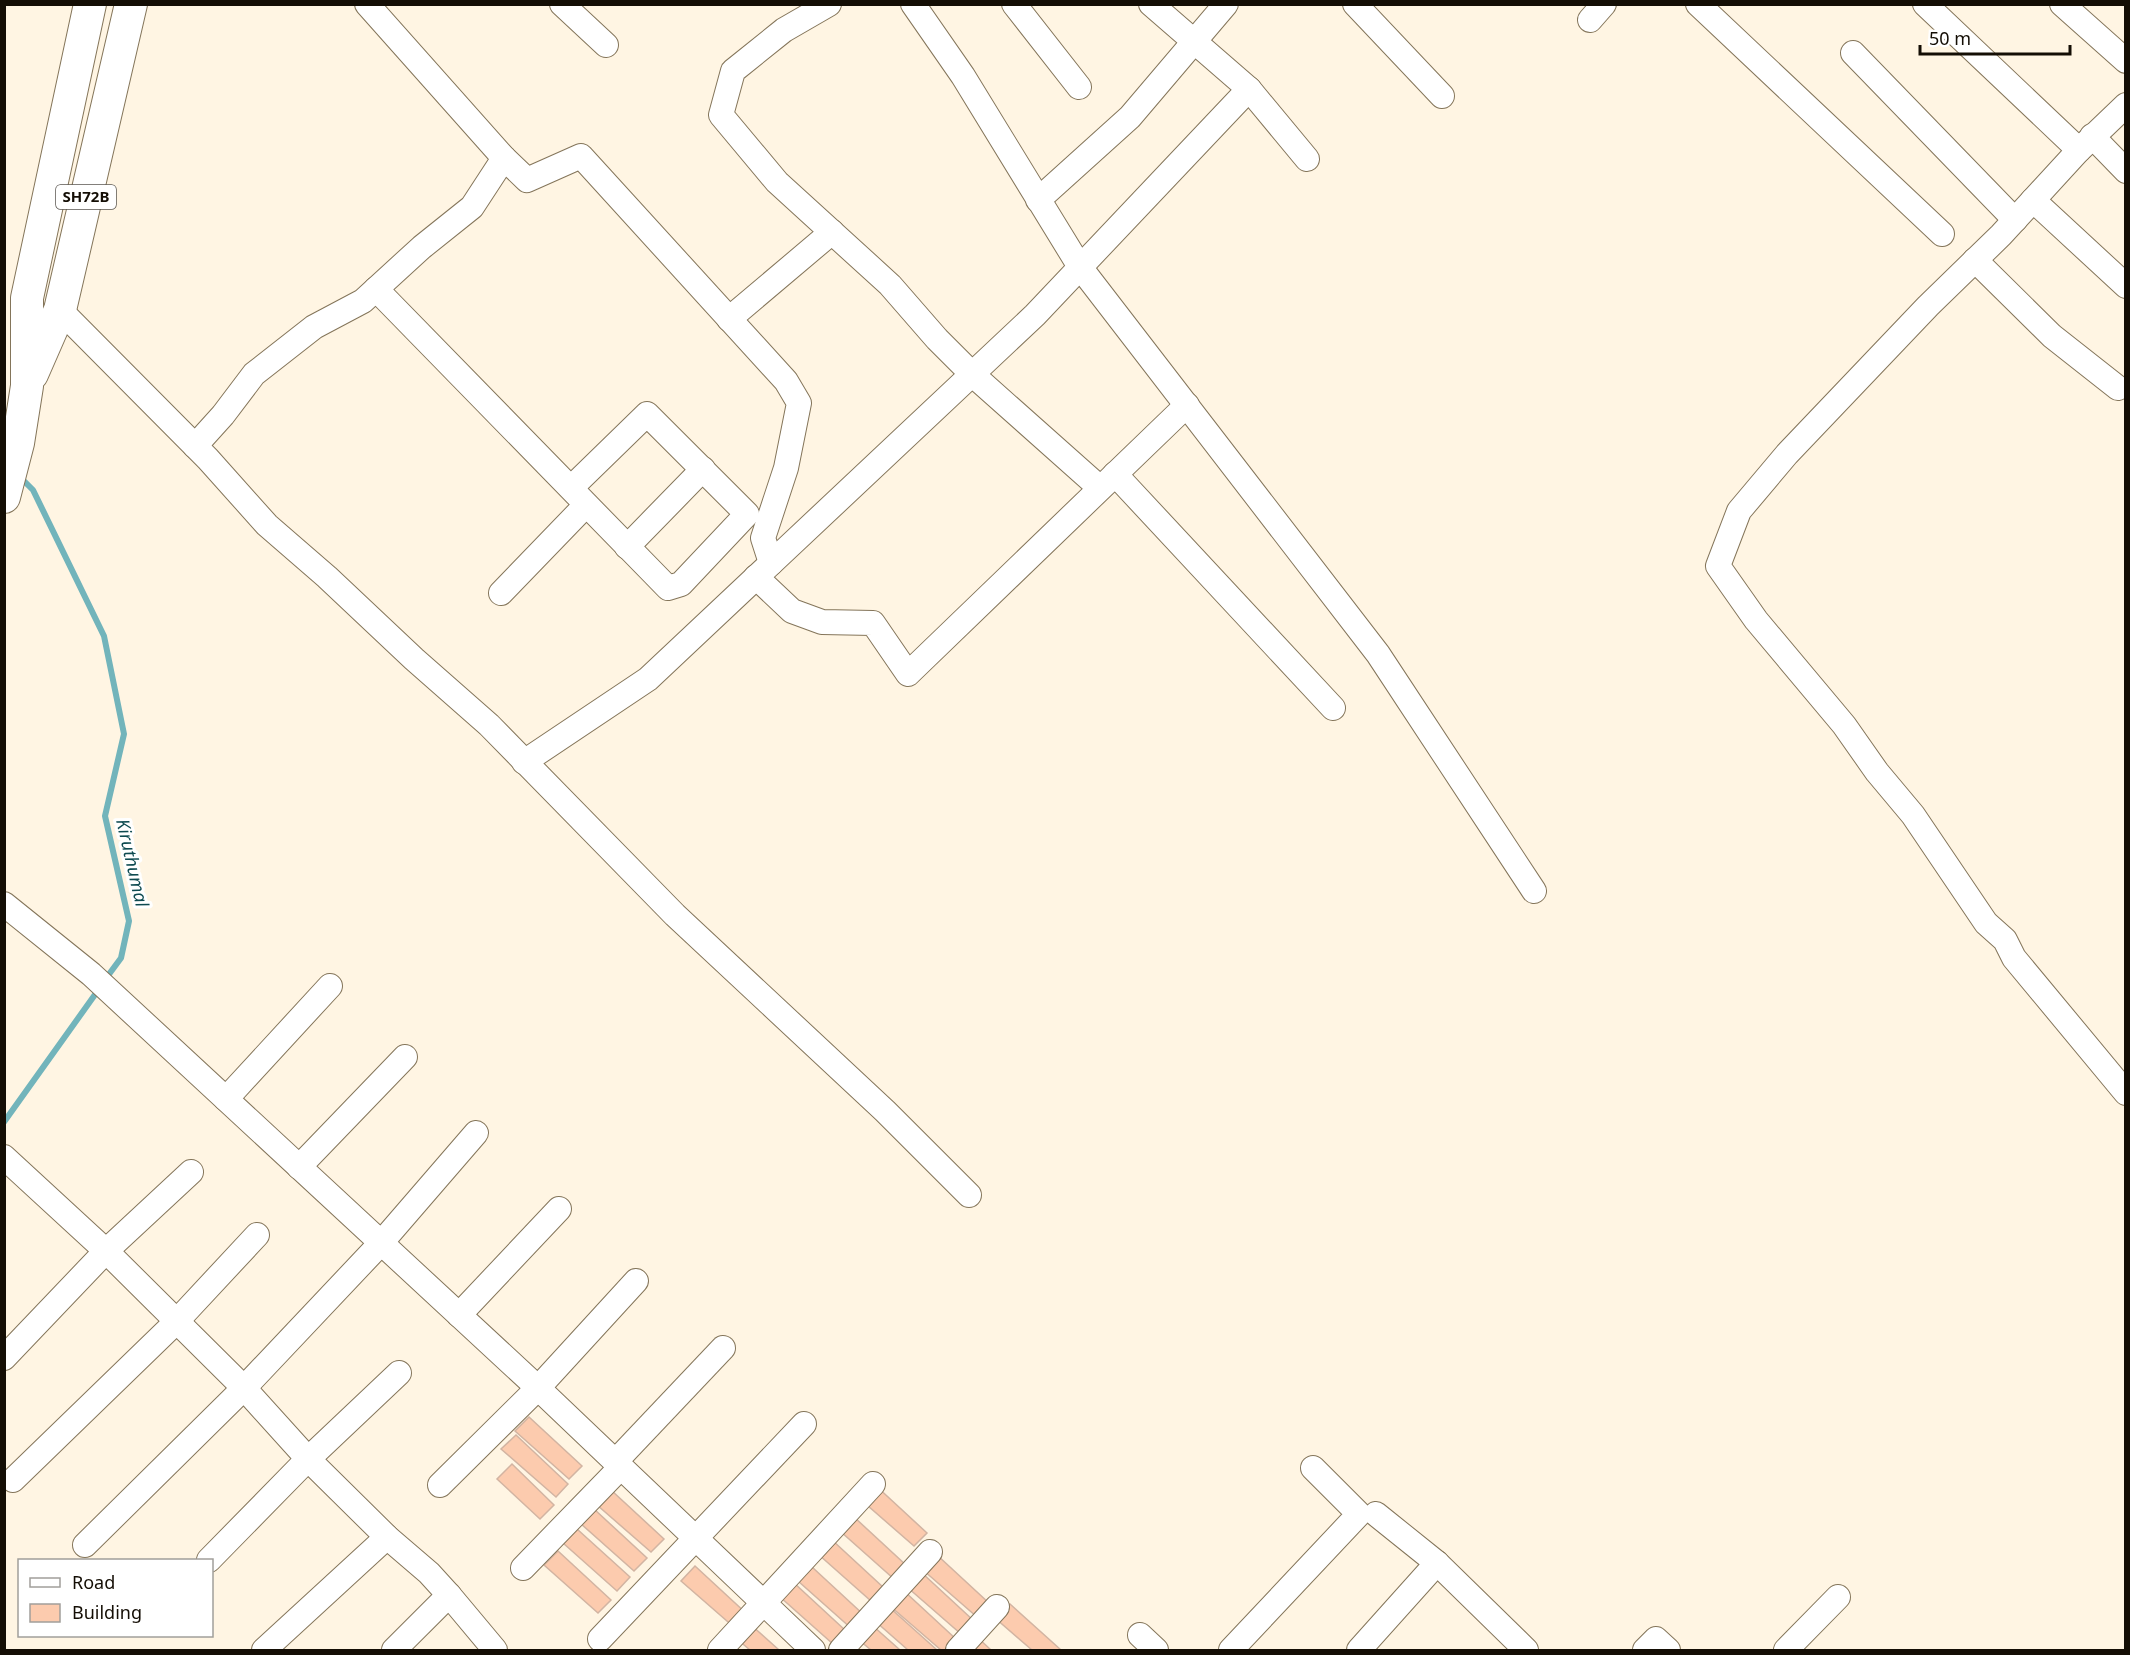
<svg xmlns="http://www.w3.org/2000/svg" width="2130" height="1655" viewBox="0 0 2130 1655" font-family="'Noto Sans',sans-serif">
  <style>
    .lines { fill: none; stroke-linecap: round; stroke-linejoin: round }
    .stream { stroke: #72b4bb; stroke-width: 6 }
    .building { fill: #fccbae; stroke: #d2b4a2; stroke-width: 1.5 }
    .minor-casing { stroke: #84755a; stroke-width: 26 }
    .major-casing { stroke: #84755a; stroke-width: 34 }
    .minor { stroke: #fff; stroke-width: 24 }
    .major { stroke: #fff; stroke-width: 32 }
    .labels { text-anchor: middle; stroke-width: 6; stroke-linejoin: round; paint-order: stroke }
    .shield { fill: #fff; stroke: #5a5650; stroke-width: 1.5 }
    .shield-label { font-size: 15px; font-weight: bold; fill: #140e05 }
    .water-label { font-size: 18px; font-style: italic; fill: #0e4a50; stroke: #fff }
  </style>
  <rect width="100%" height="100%" fill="#fff5e3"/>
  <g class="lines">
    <g class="stream">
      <path d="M 20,477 L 33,490 L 104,636 L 124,734 L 105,816 L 129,921 L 121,958 L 104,981"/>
      <path d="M 4,1122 L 99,989"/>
    </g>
  </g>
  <g class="building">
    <path d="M 529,1417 L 582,1466 L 569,1479 L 515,1431 Z"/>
    <path d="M 516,1435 L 568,1484 L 556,1497 L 501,1449 Z"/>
    <path d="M 512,1464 L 554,1505 L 540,1519 L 497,1479 Z"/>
    <path d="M 874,1484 L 927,1533 L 914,1546 L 860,1499 Z"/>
    <path d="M 611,1490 L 664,1539 L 651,1552 L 597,1505 Z"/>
    <path d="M 594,1509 L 647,1558 L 634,1571 L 580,1523 Z"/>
    <path d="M 854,1517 L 907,1566 L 894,1579 L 840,1531 Z"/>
    <path d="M 577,1529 L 630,1577 L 617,1591 L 563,1543 Z"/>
    <path d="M 832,1540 L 884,1588 L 871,1601 L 818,1554 Z"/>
    <path d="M 558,1551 L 611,1600 L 598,1613 L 544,1565 Z"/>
    <path d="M 937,1555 L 990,1604 L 977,1617 L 923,1570 Z"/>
    <path d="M 695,1566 L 748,1615 L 735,1628 L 681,1581 Z"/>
    <path d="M 812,1567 L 865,1616 L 852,1629 L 798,1581 Z"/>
    <path d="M 921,1572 L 974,1621 L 961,1634 L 907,1587 Z"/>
    <path d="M 793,1582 L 846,1631 L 833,1644 L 779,1596 Z"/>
    <path d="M 904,1591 L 957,1640 L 947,1650 L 941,1650 L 890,1606 Z"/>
    <path d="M 1010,1604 L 1061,1650 L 1032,1650 L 995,1618 Z"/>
    <path d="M 889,1607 L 937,1650 L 908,1650 L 875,1621 Z"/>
    <path d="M 751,1625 L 779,1650 L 750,1650 L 737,1639 Z"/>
    <path d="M 873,1626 L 900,1650 L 871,1650 L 859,1640 Z"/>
    <path d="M 977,1637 L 991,1650 L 964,1650 Z"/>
  </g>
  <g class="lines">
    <g class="minor-casing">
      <g id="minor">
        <path d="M 562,4 L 606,45"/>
        <path d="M 829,4 L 784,30 L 733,71 L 721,115 L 777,182 L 890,285 L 937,339 L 973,375 L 1100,488"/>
        <path d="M 913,4 L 963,76 L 1080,267 L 1378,654 L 1534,891"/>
        <path d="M 1014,4 L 1079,87"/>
        <path d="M 1151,4 L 1249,89 L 1307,159"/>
        <path d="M 1355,4 L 1442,96"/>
        <path d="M 1698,4 L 1942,234"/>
        <path d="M 1925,4 L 2079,150 L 2001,235 L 1928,306 L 1787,454 L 1739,511 L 1718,566 L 1756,620 L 1844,725 L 1877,772 L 1913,815 L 1986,923 L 2005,940 L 2014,958 L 2126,1093"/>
        <path d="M 2062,4 L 2126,61"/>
        <path d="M 1590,20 L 1604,4"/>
        <path d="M 1853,53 L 2015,220"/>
        <path d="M 2092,136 L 2126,171"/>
        <path d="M 2079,150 L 2126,105"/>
        <path d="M 504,158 L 527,180 L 581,156 L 786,381 L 799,403 L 786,468 L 763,538 L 771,563"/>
        <path d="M 1038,200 L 1130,117 L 1226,4"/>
        <path d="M 2033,200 L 2126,286"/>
        <path d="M 1975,260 L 2052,336 L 2118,388"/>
        <path d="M 376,289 L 668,588 L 681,584 L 747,514 L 647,414 L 571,488"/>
        <path d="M 60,310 L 208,459 L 267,525 L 327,577 L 414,659 L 489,725 L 675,915 L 885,1111 L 969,1195"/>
        <path d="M 729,319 L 832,232"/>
        <path d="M 195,446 L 223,415 L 254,374 L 314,327 L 363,301 L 422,247 L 472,207 L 504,158 L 367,4"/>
        <path d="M 1115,474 L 1333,708"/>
        <path d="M 627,547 L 703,469"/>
        <path d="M 756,577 L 792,611 L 822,622 L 873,623 L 908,674 L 1187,405"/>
        <path d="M 501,593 L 586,505"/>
        <path d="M 524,762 L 648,679 L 1035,315 L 1249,89"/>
        <path d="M 4,904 L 91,974 L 538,1388 L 813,1650"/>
        <path d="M 226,1099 L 330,986"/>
        <path d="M 4,1157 L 106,1251 L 244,1388 L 309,1460 L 387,1537 L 429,1573 L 449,1595 L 495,1650"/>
        <path d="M 299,1167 L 405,1057"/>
        <path d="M 459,1315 L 559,1209"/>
        <path d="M 4,1358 L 106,1251 L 191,1172"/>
        <path d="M 615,1462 L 723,1348"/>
        <path d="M 13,1480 L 176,1322 L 257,1235"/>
        <path d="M 440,1485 L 538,1388 L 636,1281"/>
        <path d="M 1376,1514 L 1437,1563 L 1526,1650"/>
        <path d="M 85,1545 L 244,1388 L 381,1243 L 476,1133"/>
        <path d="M 209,1560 L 306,1461 L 399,1373"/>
        <path d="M 523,1568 L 621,1467"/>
        <path d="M 1140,1635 L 1156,1650"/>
        <path d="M 600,1639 L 804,1424"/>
        <path d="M 264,1650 L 387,1537"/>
        <path d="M 394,1650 L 449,1595"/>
        <path d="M 720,1650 L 873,1484"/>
        <path d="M 841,1650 L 930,1552"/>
        <path d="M 958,1650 L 997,1607"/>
        <path d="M 1231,1650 L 1359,1514 L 1313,1468"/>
        <path d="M 1359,1650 L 1437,1563"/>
        <path d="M 1645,1650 L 1656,1639 L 1668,1650"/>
        <path d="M 1786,1650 L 1838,1597"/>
      </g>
    </g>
    <g class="major-casing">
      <g id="major">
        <path d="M 32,374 L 60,310 L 131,4"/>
        <path d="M 4,497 L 18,443 L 27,386 L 27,298 L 90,4"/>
      </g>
    </g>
    <use href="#minor" class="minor"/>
    <use href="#major" class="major"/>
  </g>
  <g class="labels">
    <rect class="shield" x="56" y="185" width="60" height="24" rx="4.5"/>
    <g class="shield-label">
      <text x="86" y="202">SH72B</text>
    </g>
    <g class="water-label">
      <text transform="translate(132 863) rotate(77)" y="6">Kiruthumal</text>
    </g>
  </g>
  <rect width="2130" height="1655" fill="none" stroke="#140e05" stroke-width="12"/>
  <rect x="18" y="1559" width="195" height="78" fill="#ffffff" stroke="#a19f9b" stroke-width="1.5"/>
  <rect x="30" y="1578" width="30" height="9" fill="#ffffff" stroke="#a19f9b" stroke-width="1.5"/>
  <text x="72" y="1589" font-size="18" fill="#140e05">Road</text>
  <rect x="30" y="1604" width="30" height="18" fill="#fccbae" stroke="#a19f9b" stroke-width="1.5"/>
  <text x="72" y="1619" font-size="18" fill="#140e05">Building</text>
  <path d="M1920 45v9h150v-9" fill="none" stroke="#140e05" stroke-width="3"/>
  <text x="1929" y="45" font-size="18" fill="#140e05" stroke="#ffffff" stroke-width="4.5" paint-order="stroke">50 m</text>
</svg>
